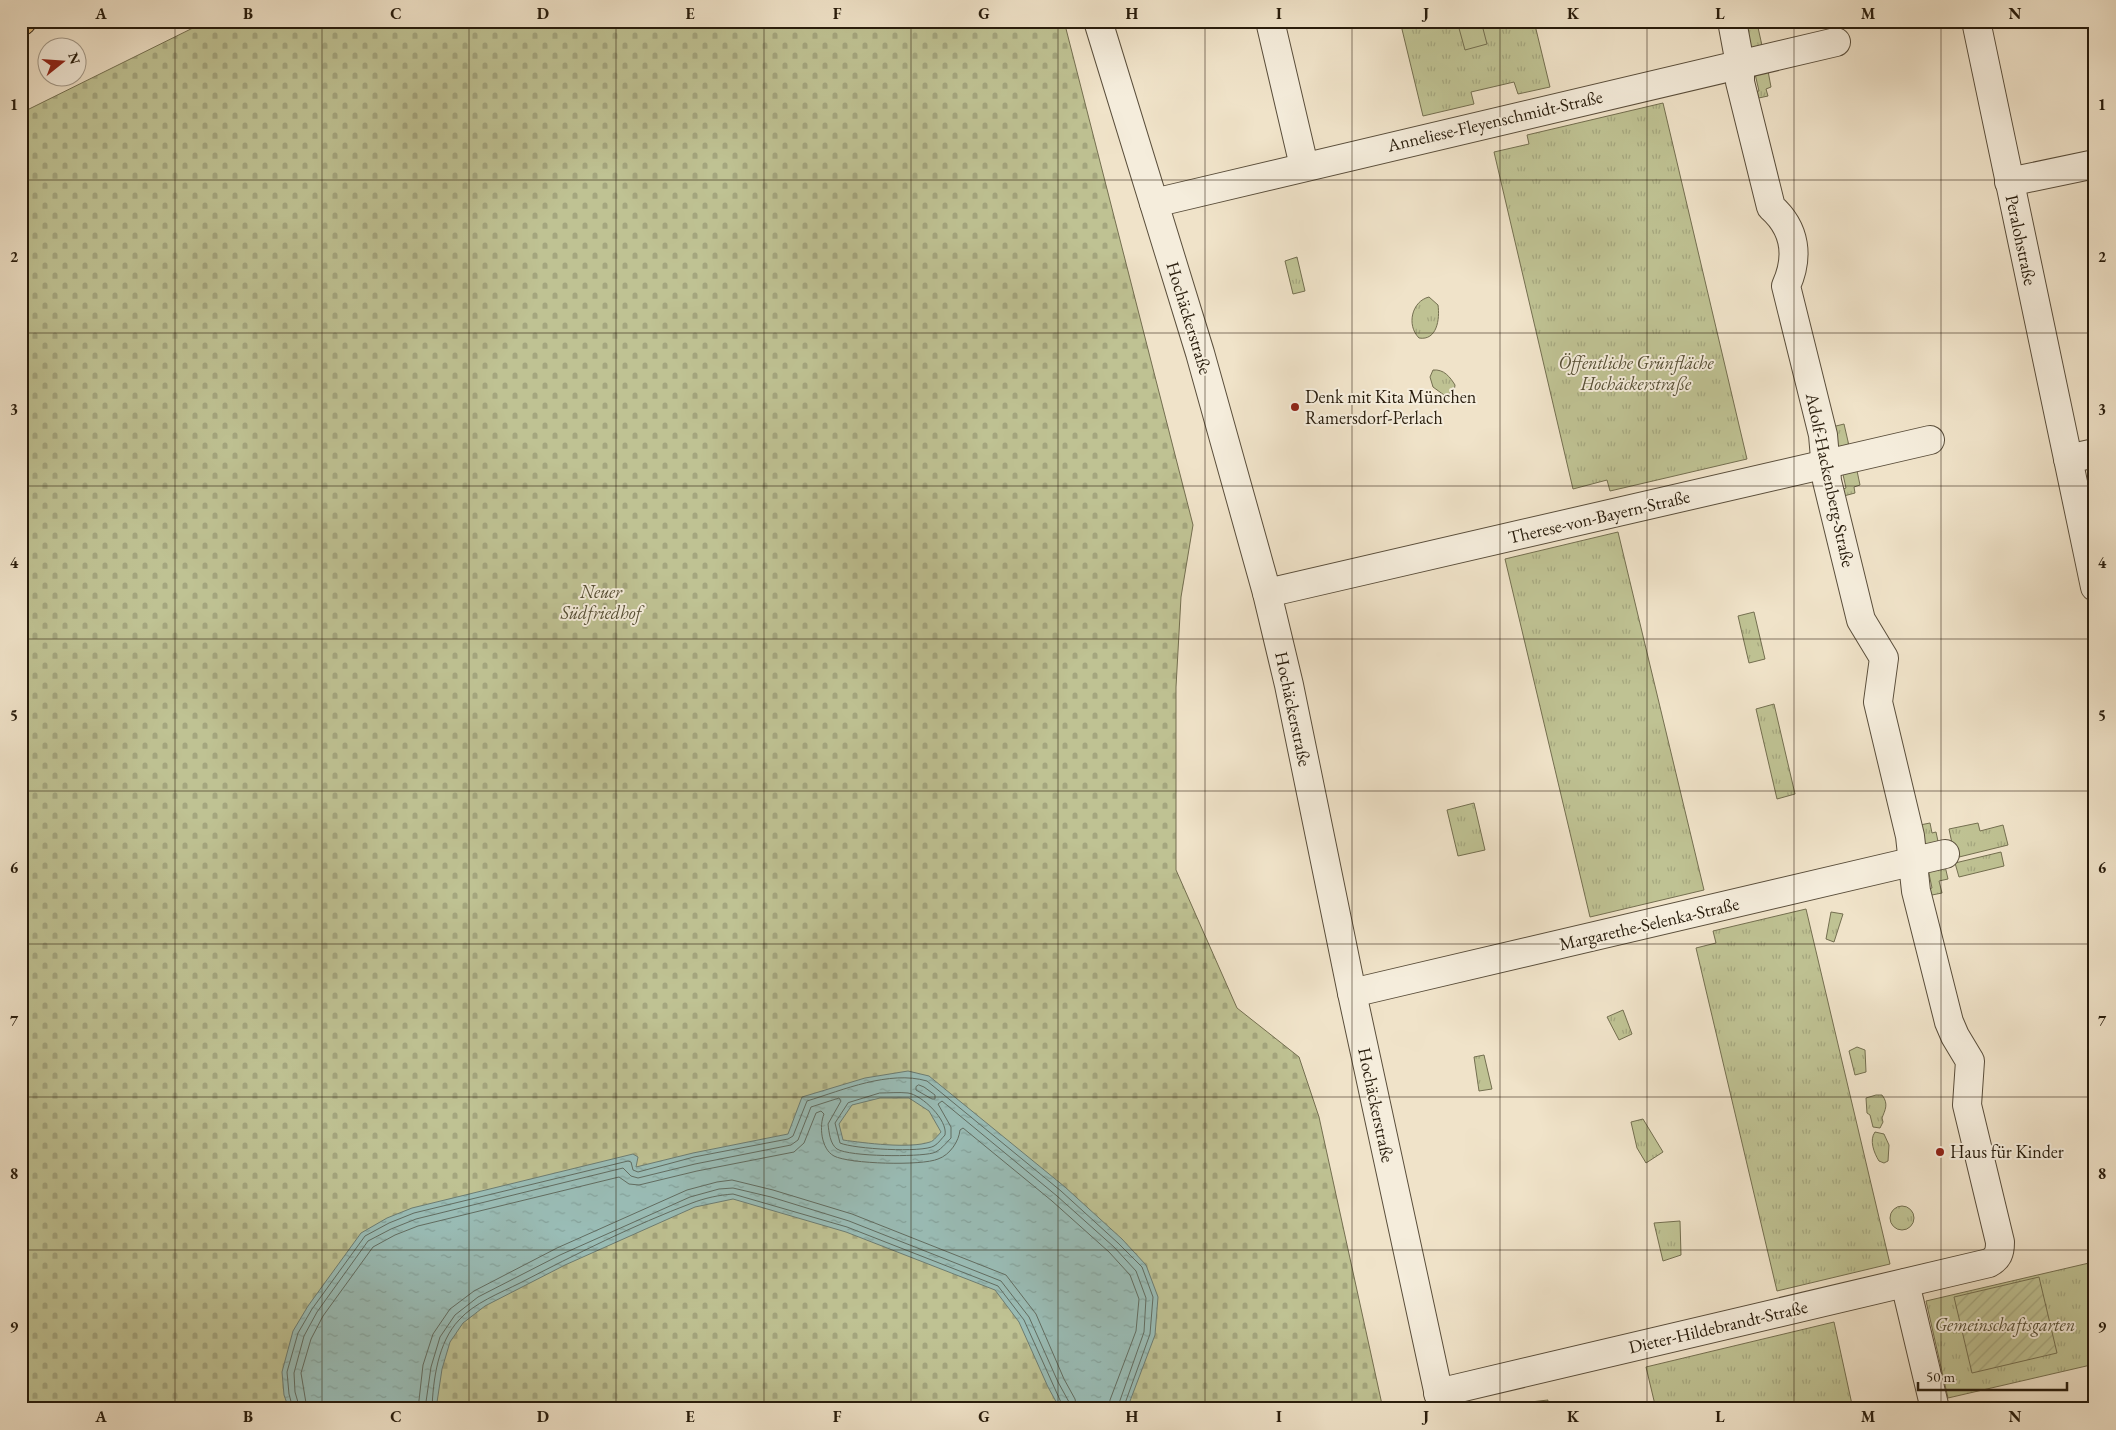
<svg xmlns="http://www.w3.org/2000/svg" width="2116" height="1430" viewBox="0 0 2116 1430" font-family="'EB Garamond',serif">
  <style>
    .grass { fill: url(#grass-tufts); stroke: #746f50 }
    .cemetery { fill: url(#cemetery-stones); stroke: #746f50 }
    .garden { fill: url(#garden-furrows); stroke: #746f50 }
    .pitch { fill: #bfc293; stroke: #746f50 }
    .water { fill: url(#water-ripples); stroke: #6c7d73; fill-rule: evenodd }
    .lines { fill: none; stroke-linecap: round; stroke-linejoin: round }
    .shore { stroke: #616d62; stroke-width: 1 }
    .minor-casing { stroke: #5a4e3b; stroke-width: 30 }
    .highway-casing { stroke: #281c0c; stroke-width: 30 }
    .minor { stroke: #f5eddc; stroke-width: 28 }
    .highway { stroke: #e8c284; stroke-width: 28 }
    .grid { fill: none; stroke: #281c0c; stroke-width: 1; stroke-opacity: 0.55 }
    .poi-dot { fill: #8f2418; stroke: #f5eddc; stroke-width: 2 }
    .labels { text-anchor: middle; stroke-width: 4; stroke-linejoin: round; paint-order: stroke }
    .street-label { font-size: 18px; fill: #281c0c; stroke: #f5eddc }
    .park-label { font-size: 18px; font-style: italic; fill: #554e34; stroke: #f5eddc }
    .poi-label { font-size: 18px; fill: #281c0c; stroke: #f5eddc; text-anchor: start }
    .neatline { fill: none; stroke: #281c0c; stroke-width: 2 }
    .grid-label { font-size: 16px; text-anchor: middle; font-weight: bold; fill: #281c0c }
  </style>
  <defs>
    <pattern id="grass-tufts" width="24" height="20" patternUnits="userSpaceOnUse" patternTransform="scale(1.25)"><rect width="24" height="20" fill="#bfc293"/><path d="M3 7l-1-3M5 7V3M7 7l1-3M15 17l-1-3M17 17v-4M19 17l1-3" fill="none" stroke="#a4a67e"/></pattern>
    <pattern id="cemetery-stones" width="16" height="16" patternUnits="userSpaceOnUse" patternTransform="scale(1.25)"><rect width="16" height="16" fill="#bfc293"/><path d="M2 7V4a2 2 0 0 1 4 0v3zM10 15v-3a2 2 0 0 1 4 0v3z" fill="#a4a67e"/></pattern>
    <pattern id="garden-furrows" width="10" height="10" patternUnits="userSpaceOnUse" patternTransform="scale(1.25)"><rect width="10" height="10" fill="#bfc293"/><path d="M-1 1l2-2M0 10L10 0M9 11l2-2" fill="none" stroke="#a4a67e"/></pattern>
    <pattern id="water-ripples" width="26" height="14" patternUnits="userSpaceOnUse" patternTransform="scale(1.25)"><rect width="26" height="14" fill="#9abeb8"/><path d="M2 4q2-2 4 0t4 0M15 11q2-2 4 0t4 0" fill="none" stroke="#85a39d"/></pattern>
  </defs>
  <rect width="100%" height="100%" fill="#f0e3c9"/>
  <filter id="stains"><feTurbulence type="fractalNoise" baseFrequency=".004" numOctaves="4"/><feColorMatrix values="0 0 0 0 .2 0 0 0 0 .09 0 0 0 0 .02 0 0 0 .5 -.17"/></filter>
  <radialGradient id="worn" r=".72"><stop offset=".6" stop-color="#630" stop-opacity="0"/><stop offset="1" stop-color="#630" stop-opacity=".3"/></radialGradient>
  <g class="grass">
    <path d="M 1400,21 L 1534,21 L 1550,87 L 1518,94 L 1514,82 L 1471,92 L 1474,104 L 1423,116 Z"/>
    <path d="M 1757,23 L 1763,50 L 1748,53 L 1742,27 Z"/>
    <path d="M 1768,71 L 1771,87 L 1766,89 L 1768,96 L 1754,99 L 1753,92 L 1759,91 L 1755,74 Z"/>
    <path d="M 1663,103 L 1747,459 L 1610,491 L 1607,480 L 1573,489 L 1494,152 L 1529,144 L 1527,135 Z"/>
    <path d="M 1297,257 L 1305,291 L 1293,294 L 1285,261 Z"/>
    <path d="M 1429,297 L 1438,305 C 1440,319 1437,341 1419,338 C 1406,325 1412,301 1429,297 Z"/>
    <path d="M 1433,370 C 1444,369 1450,377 1455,385 L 1454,392 L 1444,395 L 1433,387 L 1430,377 Z"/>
    <path d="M 1844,424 L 1850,450 L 1834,453 L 1828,428 Z"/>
    <path d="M 1856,466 L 1860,485 L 1854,487 L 1855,493 L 1840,497 L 1838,491 L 1846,488 L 1842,470 Z"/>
    <path d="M 1618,532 L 1704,890 L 1590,917 L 1505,559 Z"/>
    <path d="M 1754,612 L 1765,659 L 1749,663 L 1738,616 Z"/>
    <path d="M 1774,704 L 1795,794 L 1777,799 L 1756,709 Z"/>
    <path d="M 1474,803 L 1485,850 L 1458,856 L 1447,810 Z"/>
    <path d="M 1930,823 L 1932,833 L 1936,832 L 1939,846 L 1921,850 L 1915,826 Z"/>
    <path d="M 1978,823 L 1980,831 L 2003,825 L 2008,845 L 1955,858 L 1949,829 Z"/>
    <path d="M 2001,852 L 2004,866 L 1959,877 L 1955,863 Z"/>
    <path d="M 1945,866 L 1948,879 L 1939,881 L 1942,893 L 1927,896 L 1926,890 L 1932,888 L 1928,869 Z"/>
    <path d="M 1806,909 L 1890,1264 L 1777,1291 L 1696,948 L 1716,943 L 1713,931 Z"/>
    <path d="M 1831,912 L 1843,914 L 1834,942 L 1826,939 Z"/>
    <path d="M 1623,1010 L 1632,1034 L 1619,1040 L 1607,1017 Z"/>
    <path d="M 1857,1047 L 1865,1050 L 1866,1072 L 1855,1075 L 1849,1051 Z"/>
    <path d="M 1484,1055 L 1492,1089 L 1479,1091 L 1474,1057 Z"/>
    <path d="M 1876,1095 L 1882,1095 C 1889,1104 1885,1110 1882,1118 L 1883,1122 L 1880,1128 L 1873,1127 L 1870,1115 L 1867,1113 L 1866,1098 Z"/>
    <path d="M 1643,1119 L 1663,1152 L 1646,1163 L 1637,1148 L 1631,1122 Z"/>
    <path d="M 1875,1132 L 1884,1134 L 1889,1145 L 1888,1161 L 1884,1163 L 1879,1161 C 1874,1153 1869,1140 1875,1132 Z"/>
    <circle cx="1902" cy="1218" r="12"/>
    <path d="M 1680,1221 L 1681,1255 L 1663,1261 L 1654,1223 Z"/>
    <path d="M 2089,1263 L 2095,1289 L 2095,1364 L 1948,1398 L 1926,1301 Z"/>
    <path d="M 1834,1322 L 1853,1409 L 1656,1409 L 1646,1367 Z"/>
    <path d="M 1548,1400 L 1546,1409 L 1496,1409 L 1496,1406 Z"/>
  </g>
  <path class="cemetery" d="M 207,21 L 1064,21 L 1193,525 L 1181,597 L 1176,687 L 1176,870 L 1237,1008 L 1299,1057 L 1319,1117 L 1383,1409 L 21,1409 L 21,113 Z"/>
  <path class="garden" d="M 2039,1277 L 2057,1353 L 1972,1373 L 1954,1297 Z"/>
  <path class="pitch" d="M 1457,21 L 1481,21 L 1487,44 L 1465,50 Z"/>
  <path class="water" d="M 908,1071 L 929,1076 L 1065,1187 L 1122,1239 L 1146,1265 L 1158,1297 L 1155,1335 L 1127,1409 L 1060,1409 L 1048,1387 L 1019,1322 L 995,1290 L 846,1232 L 733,1199 L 695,1207 L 565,1265 L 485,1306 L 463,1323 L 450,1342 L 442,1369 L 436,1409 L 289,1409 L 284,1395 L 282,1372 L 293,1331 L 308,1306 L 361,1233 L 387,1218 L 412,1208 L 633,1154 L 638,1157 L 636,1167 L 693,1153 L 788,1134 L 802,1097 L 865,1078 ZM 880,1098 L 909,1098 L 929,1111 L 941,1132 C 938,1135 934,1141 930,1142 C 909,1149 865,1143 843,1140 L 839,1124 L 852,1105 Z"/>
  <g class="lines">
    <g class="shore">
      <path d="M 919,1085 L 924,1087 L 935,1095 L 935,1099 L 932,1099 L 916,1090 L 916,1087 Z"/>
      <path d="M 880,1093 C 889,1093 899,1092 908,1093 C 922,1095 948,1120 945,1135 C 942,1138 938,1144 934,1146 C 922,1153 854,1149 840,1143 L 835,1123 L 848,1103 Z"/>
      <path d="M 293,1409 L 289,1394 L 287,1372 L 298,1333 L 312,1309 L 365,1236 L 389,1223 L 414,1213 L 628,1161 L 631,1162 L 633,1170 L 638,1172 L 694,1157 L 788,1139 L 793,1136 L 807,1101 C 843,1090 889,1070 927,1081 L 1061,1191 L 1118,1243 L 1142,1267 L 1153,1297 L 1150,1334 L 1123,1409"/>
      <path d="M 300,1409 L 295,1392 L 294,1373 L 304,1336 L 317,1312 L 368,1241 L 391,1229 L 416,1219 L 623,1168 L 631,1176 L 638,1178 L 695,1164 L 791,1145 L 798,1140 L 811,1107 L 839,1098 L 841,1101 L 828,1124 C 829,1132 830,1144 837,1149 C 850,1157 918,1157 933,1153 C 940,1151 946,1143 951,1138 L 951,1127 L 938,1104 L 942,1101 L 1057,1196 L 1114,1247 L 1136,1271 L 1146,1298 L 1144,1332 L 1117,1409"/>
      <path d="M 307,1409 L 301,1373 L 311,1339 L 323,1316 L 373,1247 L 395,1235 L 418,1226 L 619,1177 L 629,1184 L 639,1185 L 697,1171 L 794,1152 L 804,1143 L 816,1113 L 821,1111 L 824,1114 C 819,1126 821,1149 834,1156 C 849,1164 922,1166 938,1159 C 950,1155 959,1141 960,1130 L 963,1128 L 1052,1201 L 1109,1252 L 1130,1275 L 1139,1299 L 1136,1331 L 1110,1400 L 1109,1409"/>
      <path d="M 418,1409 L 423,1365 L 433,1334 L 450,1309 L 474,1291 L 557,1248 L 687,1190 L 717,1182 L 732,1180 L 773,1190 L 852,1214 L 1006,1275 L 1036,1314 L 1064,1379 L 1075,1399 L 1077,1409"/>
      <path d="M 425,1409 L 431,1367 L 440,1337 L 455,1315 L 478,1297 L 560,1255 L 690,1197 L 719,1189 L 733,1188 L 771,1197 L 849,1221 L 1001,1281 L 1029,1317 L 1058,1382 L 1069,1402 L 1070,1409"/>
      <path d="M 432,1409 C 433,1380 438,1342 459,1320 C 474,1303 500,1293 520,1283 C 576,1254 634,1225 692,1203 C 705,1198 719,1195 733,1194 L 847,1227 L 998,1286 L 1024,1320 L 1064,1409"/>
    </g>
    <g class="minor-casing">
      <g id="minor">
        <path d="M 1098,21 L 1200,353 L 1267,593 L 1289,685 L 1352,993 L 1442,1409"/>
        <path d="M 1270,21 L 1304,166"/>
        <path d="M 1976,21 L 2095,587"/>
        <path d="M 2009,182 L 2095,164"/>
        <path d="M 1154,203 L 1836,42"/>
        <path d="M 2068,459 L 2095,453"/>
        <path d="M 1267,593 L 1930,440"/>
        <path d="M 1352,993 L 1945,854"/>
        <path d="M 1905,1283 L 1935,1409"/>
        <path d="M 1438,1393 L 1989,1263 C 1998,1258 2000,1253 2000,1242 L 1967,1105 L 1970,1061 L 1955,1036 L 1949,1022 L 1916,891 L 1910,836 L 1878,702 L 1884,658 L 1861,620 L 1827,481 L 1823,435 L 1786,286 C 1799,257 1796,229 1771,207 L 1740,82 L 1740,64 L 1732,21"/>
      </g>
    </g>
    <g class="highway-casing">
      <path id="highway" d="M 21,21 L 22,21"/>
    </g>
    <use href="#minor" class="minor"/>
    <use href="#highway" class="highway"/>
  </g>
  <path class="grid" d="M 175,21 L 175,1409M 322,21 L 322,1409M 469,21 L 469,1409M 616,21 L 616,1409M 764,21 L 764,1409M 911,21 L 911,1409M 1058,21 L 1058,1409M 1205,21 L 1205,1409M 1352,21 L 1352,1409M 1500,21 L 1500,1409M 1647,21 L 1647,1409M 1794,21 L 1794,1409M 1941,21 L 1941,1409M 21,180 L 2095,180M 21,333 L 2095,333M 21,486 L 2095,486M 21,639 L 2095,639M 21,791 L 2095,791M 21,944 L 2095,944M 21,1097 L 2095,1097M 21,1250 L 2095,1250"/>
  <g class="poi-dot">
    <circle cx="1295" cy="407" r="5"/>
    <circle cx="1940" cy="1152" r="5"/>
  </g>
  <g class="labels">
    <g class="street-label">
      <text transform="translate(1495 121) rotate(-13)" y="6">Anneliese-Fleyenschmidt-Straße</text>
      <text transform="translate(2021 240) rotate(78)" y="6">Peralohstraße</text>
      <text transform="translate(1189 318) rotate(73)" y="6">Hochäckerstraße</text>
      <text transform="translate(1830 480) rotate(78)" y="6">Adolf-Hackenberg-Straße</text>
      <text transform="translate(1599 517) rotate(-13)" y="6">Therese-von-Bayern-Straße</text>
      <text transform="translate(1293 709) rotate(78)" y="6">Hochäckerstraße</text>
      <text transform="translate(1649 924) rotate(-13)" y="6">Margarethe-Selenka-Straße</text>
      <text transform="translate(1376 1105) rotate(78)" y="6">Hochäckerstraße</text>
      <text transform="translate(1718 1327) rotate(-13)" y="6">Dieter-Hildebrandt-Straße</text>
    </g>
    <g class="park-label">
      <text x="1636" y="369">Öffentliche Grünfläche<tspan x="1636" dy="21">Hochäckerstraße</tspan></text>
      <text x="601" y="598">Neuer<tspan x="601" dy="21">Südfriedhof</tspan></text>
      <text x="2005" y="1331">Gemeinschaftsgarten</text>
    </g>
    <g class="poi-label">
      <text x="1305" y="403">Denk mit Kita München<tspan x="1305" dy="21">Ramersdorf-Perlach</tspan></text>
      <text x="1950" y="1158">Haus für Kinder</text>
    </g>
  </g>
  <rect width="2116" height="1430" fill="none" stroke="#f0e3c9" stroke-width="55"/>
  <g transform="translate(62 62) rotate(73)"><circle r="24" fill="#f5eddc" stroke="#a39989"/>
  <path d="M0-4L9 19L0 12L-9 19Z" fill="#8f2418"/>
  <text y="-8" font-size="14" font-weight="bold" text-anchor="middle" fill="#281c0c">N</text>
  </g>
  <path d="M1918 1382v8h149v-8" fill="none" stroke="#281c0c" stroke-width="2.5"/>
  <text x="1926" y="1382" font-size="15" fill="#281c0c" stroke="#f5eddc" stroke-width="4" paint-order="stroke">50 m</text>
  <rect x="28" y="28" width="2060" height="1374" class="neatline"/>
  <g class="grid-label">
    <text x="101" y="19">A</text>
    <text x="248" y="19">B</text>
    <text x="396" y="19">C</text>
    <text x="543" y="19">D</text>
    <text x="690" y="19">E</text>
    <text x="837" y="19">F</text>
    <text x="984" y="19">G</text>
    <text x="1132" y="19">H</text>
    <text x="1279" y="19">I</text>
    <text x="1426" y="19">J</text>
    <text x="1573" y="19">K</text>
    <text x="1720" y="19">L</text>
    <text x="1868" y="19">M</text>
    <text x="2015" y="19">N</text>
    <text x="14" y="110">1</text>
    <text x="2102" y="110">1</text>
    <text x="14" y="262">2</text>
    <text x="2102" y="262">2</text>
    <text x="14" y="415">3</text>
    <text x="2102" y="415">3</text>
    <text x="14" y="568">4</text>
    <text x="2102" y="568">4</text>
    <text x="14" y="721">5</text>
    <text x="2102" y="721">5</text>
    <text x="14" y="873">6</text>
    <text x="2102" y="873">6</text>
    <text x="14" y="1026">7</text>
    <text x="2102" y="1026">7</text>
    <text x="14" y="1179">8</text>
    <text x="2102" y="1179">8</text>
    <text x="14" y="1332">9</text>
    <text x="2102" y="1332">9</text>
    <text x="101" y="1422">A</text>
    <text x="248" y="1422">B</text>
    <text x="396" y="1422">C</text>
    <text x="543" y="1422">D</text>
    <text x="690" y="1422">E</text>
    <text x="837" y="1422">F</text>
    <text x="984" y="1422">G</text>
    <text x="1132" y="1422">H</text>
    <text x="1279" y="1422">I</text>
    <text x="1426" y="1422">J</text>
    <text x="1573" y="1422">K</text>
    <text x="1720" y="1422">L</text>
    <text x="1868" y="1422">M</text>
    <text x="2015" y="1422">N</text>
  </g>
  <rect width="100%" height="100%" filter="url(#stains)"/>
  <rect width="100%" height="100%" fill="url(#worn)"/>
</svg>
